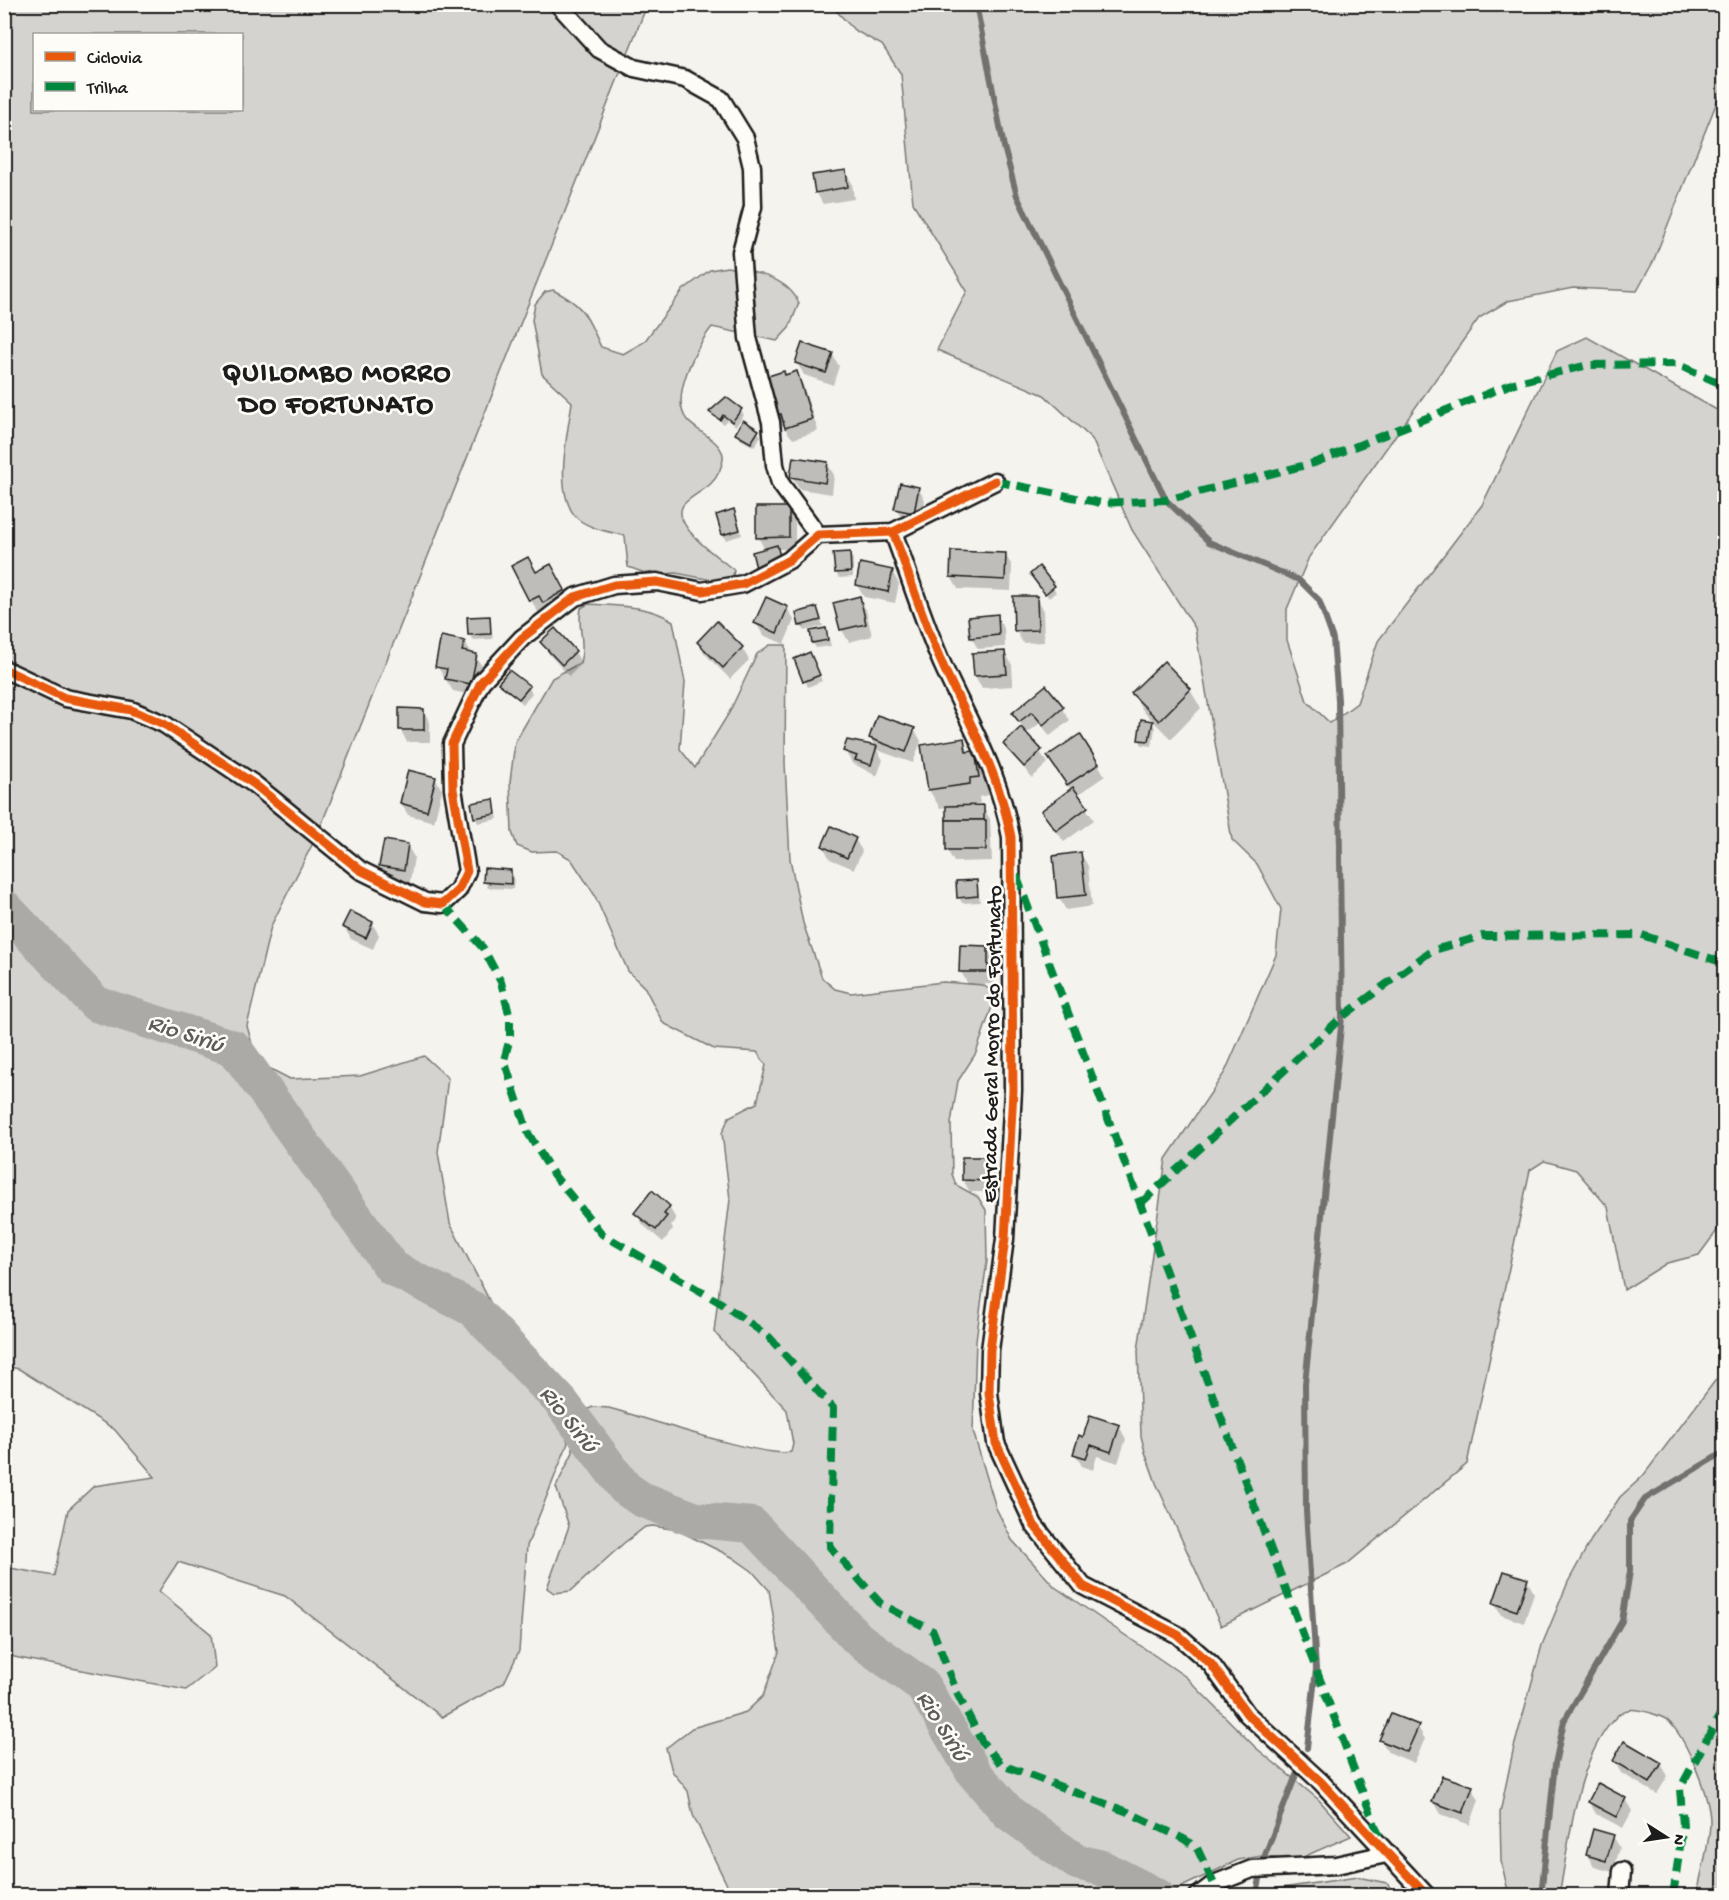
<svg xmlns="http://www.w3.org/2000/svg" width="1729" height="1900" viewBox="0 0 1729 1900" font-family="'Gochi Hand',sans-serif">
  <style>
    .green { fill: #d4d3cf; stroke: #787876; stroke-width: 1.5; fill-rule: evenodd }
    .shadow { fill: #0003 }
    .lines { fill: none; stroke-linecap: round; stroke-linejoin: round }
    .stream { stroke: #72716f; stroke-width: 6 }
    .river { stroke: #abaaa6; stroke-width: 36 }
    .building { fill: #bebdba; stroke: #1c1c1c; stroke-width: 1.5 }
    .minor-casing { stroke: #1c1c1c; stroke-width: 21 }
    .minor { stroke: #fdfcf7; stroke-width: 16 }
    .quiet { stroke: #00873e; stroke-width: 8; stroke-dasharray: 15 8; stroke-linecap: butt }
    .cycleway-casing { stroke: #fdfcf7; stroke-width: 13 }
    .cycleway { stroke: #e8590c; stroke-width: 9 }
    .labels { text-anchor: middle; stroke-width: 5; stroke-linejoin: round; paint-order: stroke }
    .street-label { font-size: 22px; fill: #1c1c1c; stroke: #fdfcf7 }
    .water-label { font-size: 24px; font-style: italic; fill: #5c5c5a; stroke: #fdfcf7 }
    .district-label { font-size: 28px; font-weight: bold; letter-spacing: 1.5px; fill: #1c1c1c; stroke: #fdfcf7 }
  </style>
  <rect width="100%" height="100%" fill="#f4f3ee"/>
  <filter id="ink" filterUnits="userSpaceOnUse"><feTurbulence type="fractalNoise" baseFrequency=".0167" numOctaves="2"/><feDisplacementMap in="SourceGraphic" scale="12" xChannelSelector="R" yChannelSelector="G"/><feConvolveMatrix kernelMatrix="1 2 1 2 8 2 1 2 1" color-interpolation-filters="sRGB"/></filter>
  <g filter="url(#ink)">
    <g class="green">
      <path d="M 5,5 L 647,5 L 318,833 L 271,926 L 247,1026 L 257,1062 L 290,1079 L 360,1076 L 424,1056 L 448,1078 L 438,1152 L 450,1223 L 514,1349 L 559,1408 L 568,1443 L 527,1546 L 519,1651 L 504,1683 L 442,1717 L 285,1596 L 178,1562 L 159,1591 L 211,1634 L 215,1667 L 186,1690 L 14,1657 L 5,1650 L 4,1567 L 54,1576 L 68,1510 L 94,1486 L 155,1477 L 114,1429 L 19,1369 L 5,1366 ZM 34,34 L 242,34 L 242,110 L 34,110 Z"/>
      <path d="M 831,5 L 1724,5 L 1724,84 L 1653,262 L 1637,291 L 1573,288 L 1508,301 L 1479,318 L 1309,557 L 1287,609 L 1287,640 L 1307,701 L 1330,723 L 1357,703 L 1378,641 L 1482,505 L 1557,351 L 1587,337 L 1724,414 L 1724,1068 L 1717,1107 L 1724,1156 L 1724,1214 L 1719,1228 L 1699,1255 L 1667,1263 L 1624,1290 L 1608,1207 L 1576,1170 L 1544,1161 L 1530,1170 L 1467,1464 L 1347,1564 L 1221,1626 L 1156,1483 L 1145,1452 L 1141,1436 L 1138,1350 L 1166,1159 L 1225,1072 L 1276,955 L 1281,909 L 1257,864 L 1232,840 L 1195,628 L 1132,530 L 1092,439 L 1044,395 L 937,350 L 967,291 L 913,203 L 901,74 L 882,45 L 854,30 Z"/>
      <path d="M 727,267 C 753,272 787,276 799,303 L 789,328 L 777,341 L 712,327 C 697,345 669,398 687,420 C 696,431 720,440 723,455 C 724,461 721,467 719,472 C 712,488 698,491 686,502 C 664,521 720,559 734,570 L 733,576 L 717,581 L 676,573 L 651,575 L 628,567 L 625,536 C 611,532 590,529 578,519 C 552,495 568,433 572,402 L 542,374 L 532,320 L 535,304 L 545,292 L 553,290 C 585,306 586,315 601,347 L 623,354 L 644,342 L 683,290 L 710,270 Z"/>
      <path d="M 588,604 C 617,606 648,605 673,621 L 685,682 L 680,749 L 695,768 L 729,713 L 757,654 L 770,645 L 786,645 L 785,763 L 790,859 L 803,923 L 822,978 L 835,989 L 851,993 L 943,982 L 983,985 L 996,995 L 976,1053 L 958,1081 L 951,1123 L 952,1174 L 956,1185 L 978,1197 L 986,1210 L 987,1261 L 976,1340 L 973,1431 L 996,1508 L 1012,1540 L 1055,1587 L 1186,1677 L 1255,1747 L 1319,1800 L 1351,1836 L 1294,1861 L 1262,1856 L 1238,1860 L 1165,1895 L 732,1895 L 693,1815 L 688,1791 L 672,1771 L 666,1748 L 692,1728 L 746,1712 L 763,1696 L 779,1652 L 769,1590 L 752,1571 L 732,1557 L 677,1530 L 653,1526 L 645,1527 L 624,1543 L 571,1591 L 554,1593 L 547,1588 L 569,1526 L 556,1487 L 573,1452 L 572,1436 L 578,1413 L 593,1407 L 609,1408 C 643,1417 765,1459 791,1452 L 793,1444 L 787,1410 L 714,1332 L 730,1199 L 722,1133 L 729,1117 L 757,1103 L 766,1065 L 757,1052 L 714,1049 L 663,1023 L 645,988 L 628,971 L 594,894 L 571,859 L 557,851 L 532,852 L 517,846 L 512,832 L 510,782 L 515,742 L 552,678 L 580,663 C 586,641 577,628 581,608 Z"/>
      <path d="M 1724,1369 L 1724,1895 L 1697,1895 C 1701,1872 1709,1847 1710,1824 C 1711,1799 1686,1736 1667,1720 C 1663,1717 1656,1715 1651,1713 C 1639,1710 1627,1706 1617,1716 C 1576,1757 1570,1841 1559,1895 L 1509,1895 L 1501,1861 L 1500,1813 L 1513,1751 L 1542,1645 L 1568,1582 L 1591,1540 L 1620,1497 L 1643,1476 Z"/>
      <path d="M 1357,1877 L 1387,1883 L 1395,1895 L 1235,1895 Z"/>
    </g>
    <g class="shadow">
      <path d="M 845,171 L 852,183 L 854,199 L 823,204 L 816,192 Z"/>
      <path d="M 832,354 L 839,366 L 833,385 L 804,375 L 797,363 Z"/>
      <path d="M 796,373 L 803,385 L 818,431 L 793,439 L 775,416 L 785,376 Z"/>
      <path d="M 741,410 L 744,415 L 736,426 L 727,420 L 723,424 L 711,412 Z"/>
      <path d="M 757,431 L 761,436 L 754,447 L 740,439 L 737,434 Z"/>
      <path d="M 827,463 L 834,475 L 832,494 L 799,489 L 792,477 Z"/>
      <path d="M 918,488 L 925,500 L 920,524 L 903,521 L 896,509 Z"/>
      <path d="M 788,508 L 795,520 L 795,549 L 778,549 L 783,566 L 765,550 L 758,537 Z"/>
      <path d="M 733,511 L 742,535 L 726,540 L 723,535 Z"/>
      <path d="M 849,554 L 853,559 L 853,577 L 839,578 L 836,572 Z"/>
      <path d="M 1005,554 L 1012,566 L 1011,591 L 958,589 L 951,577 Z"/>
      <path d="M 892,571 L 899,584 L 895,603 L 864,597 L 857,585 Z"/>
      <path d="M 535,573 L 557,578 L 570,603 L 551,614 L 547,607 L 538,612 L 531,600 Z"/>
      <path d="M 1035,580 L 1053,587 L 1056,592 L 1049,598 Z"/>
      <path d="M 1036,597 L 1043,609 L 1044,642 L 1023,643 L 1016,631 Z"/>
      <path d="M 859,598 L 866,610 L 872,636 L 849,642 L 842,630 L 835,604 Z"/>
      <path d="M 787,608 L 794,620 L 784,644 L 763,635 L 756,623 Z"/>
      <path d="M 816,609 L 823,626 L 804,631 L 797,614 Z"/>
      <path d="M 997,616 L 1004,628 L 1005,647 L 978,649 L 971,637 Z"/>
      <path d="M 489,618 L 493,639 L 473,640 L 470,635 Z"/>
      <path d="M 826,630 L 831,646 L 816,648 L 813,643 Z"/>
      <path d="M 464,642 L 483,667 L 477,696 L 453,691 L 437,666 Z"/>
      <path d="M 542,642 L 575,652 L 582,664 L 569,676 L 549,654 Z"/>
      <path d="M 698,642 L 742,648 L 749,660 L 730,679 L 705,654 Z"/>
      <path d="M 1005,652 L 1012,665 L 1013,686 L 982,688 L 975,676 L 974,655 Z"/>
      <path d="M 812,659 L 822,681 L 808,687 L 796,660 Z"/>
      <path d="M 500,683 L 528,687 L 532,693 L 523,704 Z"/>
      <path d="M 1046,687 L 1070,720 L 1050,736 L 1040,723 L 1026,734 L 1048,763 L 1032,778 L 1005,744 L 1023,728 L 1014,713 Z"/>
      <path d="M 1190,690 L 1201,708 L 1171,739 L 1144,712 L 1133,694 Z"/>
      <path d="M 423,710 L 430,722 L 430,742 L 407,742 L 400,729 Z"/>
      <path d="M 1152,722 L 1155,728 L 1152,746 L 1142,745 L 1139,739 Z"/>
      <path d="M 914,729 L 921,741 L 913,763 L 877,750 L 883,760 L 877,776 L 852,763 L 845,751 L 876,748 L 870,738 Z"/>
      <path d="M 963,740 L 970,753 L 975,752 L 985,771 L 989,795 L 979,797 L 980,803 L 962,807 L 983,807 L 990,819 L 992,861 L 954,862 L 947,850 L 947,807 L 940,808 L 929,790 L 923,746 Z"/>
      <path d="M 1098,764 L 1105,776 L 1077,795 L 1094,820 L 1064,842 L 1043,811 L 1071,790 L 1056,769 Z"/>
      <path d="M 435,778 L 442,790 L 434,822 L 408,815 L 401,803 Z"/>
      <path d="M 493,801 L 498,819 L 478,823 L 475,817 Z"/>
      <path d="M 855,839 L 862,851 L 854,869 L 830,859 L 823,846 Z"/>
      <path d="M 407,845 L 414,857 L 410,882 L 388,878 L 381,866 Z"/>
      <path d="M 1081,854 L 1088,866 L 1092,906 L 1066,910 L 1059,898 Z"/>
      <path d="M 511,872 L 514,877 L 513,889 L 488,888 L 485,882 Z"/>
      <path d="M 976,881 L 980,902 L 962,903 L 959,897 Z"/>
      <path d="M 372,923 L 379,935 L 373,949 L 351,939 L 344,927 Z"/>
      <path d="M 987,947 L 994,959 L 994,984 L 968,984 L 961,972 Z"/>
      <path d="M 987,1158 L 994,1170 L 994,1192 L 970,1192 L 963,1180 Z"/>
      <path d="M 669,1207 L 676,1219 L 671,1226 L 673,1229 L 663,1242 L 643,1225 L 636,1213 Z"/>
      <path d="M 1119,1426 L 1126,1439 L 1118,1463 L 1097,1456 L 1093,1470 L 1082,1466 L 1075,1454 L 1084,1439 Z"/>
      <path d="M 1527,1580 L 1534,1593 L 1524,1623 L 1501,1615 L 1494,1603 Z"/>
      <path d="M 1418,1727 L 1425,1739 L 1414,1763 L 1388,1752 L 1381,1740 Z"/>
      <path d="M 1614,1761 L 1661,1764 L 1668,1776 L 1657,1794 L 1621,1773 Z"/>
      <path d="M 1472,1788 L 1479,1800 L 1470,1825 L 1441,1814 L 1434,1802 Z"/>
      <path d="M 1625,1799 L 1632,1811 L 1623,1828 L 1596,1814 L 1589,1802 Z"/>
      <path d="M 1613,1836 L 1620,1848 L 1613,1872 L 1594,1867 L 1587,1855 Z"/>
    </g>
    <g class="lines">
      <g class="stream">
        <path d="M 976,4 L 1004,147 L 1017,196 L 1166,500 L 1209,542 L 1299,580 L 1319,600 L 1333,639 L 1338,700 L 1342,1017 L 1305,1384 L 1306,1511 L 1316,1669 L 1307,1748"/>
        <path d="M 1263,1860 L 1296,1775"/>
        <path d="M 1256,1896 L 1260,1879"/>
        <path d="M 1541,1896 L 1555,1764 L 1564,1721 L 1622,1621 L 1630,1571 L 1630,1521 L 1645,1499 L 1724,1452"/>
      </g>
      <path class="river" d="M 4,907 L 96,1004 L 234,1048 L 392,1268 L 473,1309 L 561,1402 L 625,1488 L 641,1499 L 696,1520 L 752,1525 L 858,1639 L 922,1685 L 975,1774 L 1009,1813 L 1077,1862 L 1102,1868 L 1157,1896"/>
    </g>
    <g class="building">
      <path d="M 846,170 L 848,187 L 815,193 L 812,175 Z"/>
      <path d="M 802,343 L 833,353 L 826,373 L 795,363 Z"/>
      <path d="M 784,371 L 785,375 L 797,371 L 812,419 L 785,428 L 781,414 L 774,416 L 762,378 Z"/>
      <path d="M 726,397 L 742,409 L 732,422 L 723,415 L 720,420 L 709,412 Z"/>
      <path d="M 743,420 L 759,430 L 751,443 L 735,434 Z"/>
      <path d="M 793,457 L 828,462 L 825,483 L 790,477 Z"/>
      <path d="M 900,483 L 919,487 L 914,513 L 894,509 Z"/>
      <path d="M 756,507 L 789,507 L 789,537 L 756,538 Z"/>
      <path d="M 734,509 L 740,530 L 722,535 L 716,515 Z"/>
      <path d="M 777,545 L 781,560 L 756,568 L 752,552 Z"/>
      <path d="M 951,551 L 1006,553 L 1005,580 L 950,577 Z"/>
      <path d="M 850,552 L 851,572 L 835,573 L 833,553 Z"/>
      <path d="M 528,557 L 536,572 L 551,564 L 565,590 L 543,603 L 539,596 L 529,601 L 511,566 Z"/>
      <path d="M 860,563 L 893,570 L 888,592 L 856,585 Z"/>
      <path d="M 1039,566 L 1055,586 L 1045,594 L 1030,574 Z"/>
      <path d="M 860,596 L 866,624 L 840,630 L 833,603 Z"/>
      <path d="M 1013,596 L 1037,596 L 1038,630 L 1014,631 Z"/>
      <path d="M 766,597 L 788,607 L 777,633 L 754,623 Z"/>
      <path d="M 817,607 L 821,620 L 799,626 L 796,613 Z"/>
      <path d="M 998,614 L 999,635 L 970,638 L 968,617 Z"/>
      <path d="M 490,616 L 491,634 L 468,635 L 467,617 Z"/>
      <path d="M 717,621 L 743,647 L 723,668 L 697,642 Z"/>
      <path d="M 555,628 L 576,651 L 562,665 L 540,642 Z"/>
      <path d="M 826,628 L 828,640 L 812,643 L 810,631 Z"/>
      <path d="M 441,636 L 465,641 L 462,651 L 477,654 L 471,684 L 445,679 L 447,669 L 435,667 Z"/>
      <path d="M 1005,651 L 1007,674 L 974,676 L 972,653 Z"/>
      <path d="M 810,652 L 820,675 L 803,682 L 794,659 Z"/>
      <path d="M 1164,661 L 1191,689 L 1159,721 L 1131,693 Z"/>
      <path d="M 509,670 L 530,686 L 519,699 L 498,683 Z"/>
      <path d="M 1046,685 L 1064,707 L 1043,725 L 1032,712 L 1019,722 L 1012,713 Z"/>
      <path d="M 399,708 L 424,709 L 424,730 L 399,730 Z"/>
      <path d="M 877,715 L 915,728 L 906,752 L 869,738 Z"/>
      <path d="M 1141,719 L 1153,721 L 1149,741 L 1138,740 Z"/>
      <path d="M 1021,727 L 1042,750 L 1024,767 L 1003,744 Z"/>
      <path d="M 1080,734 L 1099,764 L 1067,785 L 1047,756 Z"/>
      <path d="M 964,738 L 966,752 L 975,751 L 979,777 L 970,778 L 970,784 L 928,790 L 921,745 Z"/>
      <path d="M 847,740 L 877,746 L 871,765 L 855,760 L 857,756 L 843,751 Z"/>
      <path d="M 408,770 L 436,777 L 427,811 L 400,803 Z"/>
      <path d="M 1073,787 L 1088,807 L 1056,831 L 1041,811 Z"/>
      <path d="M 494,799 L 496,814 L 474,818 L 471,803 Z"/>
      <path d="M 984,805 L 984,820 L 946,820 L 946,806 Z"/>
      <rect x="946" y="820" width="40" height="30"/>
      <path d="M 831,826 L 856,838 L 847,858 L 822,846 Z"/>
      <path d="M 384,840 L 408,844 L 404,870 L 379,866 Z"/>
      <path d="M 1081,852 L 1086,895 L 1057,898 L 1053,856 Z"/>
      <path d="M 484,868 L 511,870 L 511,884 L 483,882 Z"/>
      <path d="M 977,880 L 978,896 L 957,898 L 956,881 Z"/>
      <path d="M 350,911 L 373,922 L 366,938 L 342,927 Z"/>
      <path d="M 960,945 L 988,946 L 988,972 L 959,972 Z"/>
      <path d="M 962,1157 L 988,1157 L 988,1181 L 962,1180 Z"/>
      <path d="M 652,1190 L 670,1206 L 664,1214 L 667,1216 L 656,1230 L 634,1213 Z"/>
      <path d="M 1090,1415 L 1120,1425 L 1111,1452 L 1091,1445 L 1086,1458 L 1073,1454 L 1079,1435 L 1083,1437 Z"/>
      <path d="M 1504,1571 L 1528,1579 L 1517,1611 L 1493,1603 Z"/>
      <path d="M 1391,1714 L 1419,1725 L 1407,1752 L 1379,1740 Z"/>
      <path d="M 1624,1741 L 1662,1763 L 1650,1783 L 1613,1761 Z"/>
      <path d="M 1442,1776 L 1473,1786 L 1463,1813 L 1432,1802 Z"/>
      <path d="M 1598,1783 L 1626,1798 L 1616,1817 L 1588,1802 Z"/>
      <path d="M 1593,1829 L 1614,1835 L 1606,1861 L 1586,1855 Z"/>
      <path d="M 149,1891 L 162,1896 L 147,1896 Z"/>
    </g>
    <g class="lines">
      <g class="minor-casing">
        <g id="minor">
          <path d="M 558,4 L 599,49 L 634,68 L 685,79 L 721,99 L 745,138 L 752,167 L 753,207 L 741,252 L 748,338 L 771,422 L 775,465 L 780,483 L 818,535"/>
          <path d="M 893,532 C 910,577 924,624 944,668 C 971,727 999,772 1011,837 L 1013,1090 L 1005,1239 L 990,1350 L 989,1393 L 996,1443 L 1034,1525 L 1083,1586 L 1178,1635 L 1211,1664 L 1247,1714 L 1321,1782 L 1427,1896"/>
          <path d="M 4,669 L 65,698 L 131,710 L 164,724 L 254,784 L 360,870 L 425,902 L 443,904 L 458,890 L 467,871 L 453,789 L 452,744 L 481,682 L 522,638 L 575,597 L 614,585 L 657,582 L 702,591 L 743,584 L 789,560 L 818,535 L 893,532 L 995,481"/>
          <path d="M 1198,1896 L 1214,1884 L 1252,1869 L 1336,1865 L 1386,1854"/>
          <path d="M 1620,1896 L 1622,1871"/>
        </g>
      </g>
      <use href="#minor" class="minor"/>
      <g class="quiet">
        <path d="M 995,481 L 1101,503 L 1166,500 L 1314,463 L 1514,383 L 1588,365 L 1676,364 L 1724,385"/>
        <path d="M 1016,875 L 1381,1841"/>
        <path d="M 443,904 L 483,948 L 501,982 L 510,1018 L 510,1038 L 504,1060 L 528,1133 L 553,1174 L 602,1234 L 721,1303 L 769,1337 L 833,1408 L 830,1547 L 881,1604 L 933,1631 L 957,1693 L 982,1742 L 1002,1765 L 1128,1812 L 1184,1839 L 1197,1848 L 1214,1884"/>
        <path d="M 1141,1203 L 1342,1017 L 1431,951 L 1482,936 L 1642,935 L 1724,963"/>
        <path d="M 1673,1896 L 1683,1825 L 1680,1789 L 1724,1707"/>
      </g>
      <g class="cycleway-casing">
        <g id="cycleway">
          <path d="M 893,532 C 910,577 924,624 944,668 C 971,727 999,772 1011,837 L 1013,1090 L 1005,1239 L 990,1350 L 989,1393 L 996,1443 L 1034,1525 L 1083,1586 L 1178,1635 L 1211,1664 L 1247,1714 L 1321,1782 L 1427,1896"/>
          <path d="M 4,669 L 65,698 L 131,710 L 164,724 L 254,784 L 360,870 L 425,902 L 443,904 L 458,890 L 467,871 L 453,789 L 452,744 L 481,682 L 522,638 L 575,597 L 614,585 L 657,582 L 702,591 L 743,584 L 789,560 L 818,535 L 893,532 L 995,481"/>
        </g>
      </g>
      <use href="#cycleway" class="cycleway"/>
    </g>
  </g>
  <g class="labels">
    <g class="street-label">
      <text transform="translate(990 1044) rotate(-89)" y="8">Estrada Geral Morro do Fortunato</text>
    </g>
    <g class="water-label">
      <text transform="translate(186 1032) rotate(18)" y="8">Rio Siriú</text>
      <text transform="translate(570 1418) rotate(51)" y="8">Rio Siriú</text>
      <text transform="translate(944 1725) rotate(58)" y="8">Rio Siriú</text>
    </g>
    <g class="district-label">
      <text x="337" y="380">QUILOMBO MORRO<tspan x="337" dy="32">DO FORTUNATO</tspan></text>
    </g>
  </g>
  <rect width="1729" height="1900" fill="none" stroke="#fdfcf7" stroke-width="24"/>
  <rect x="12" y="12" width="1705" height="1876" fill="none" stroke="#1c1c1c" stroke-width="2" filter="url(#ink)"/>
  <rect x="33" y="33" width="210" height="78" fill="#fdfcf7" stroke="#a3a29f" stroke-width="1.5"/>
  <rect x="45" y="52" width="30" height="9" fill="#e8590c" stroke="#a3a29f" stroke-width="1.5"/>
  <text x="87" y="63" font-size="18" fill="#1c1c1c">Ciclovia</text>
  <rect x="45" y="82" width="30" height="9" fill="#00873e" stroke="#a3a29f" stroke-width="1.5"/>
  <text x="87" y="93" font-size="18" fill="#1c1c1c">Trilha</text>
  <g transform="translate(1666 1837) rotate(102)" stroke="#fdfcf7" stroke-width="4.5" paint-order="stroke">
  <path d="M0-4.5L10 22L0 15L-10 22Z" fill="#1c1c1c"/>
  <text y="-9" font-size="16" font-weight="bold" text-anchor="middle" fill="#1c1c1c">N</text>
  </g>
</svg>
